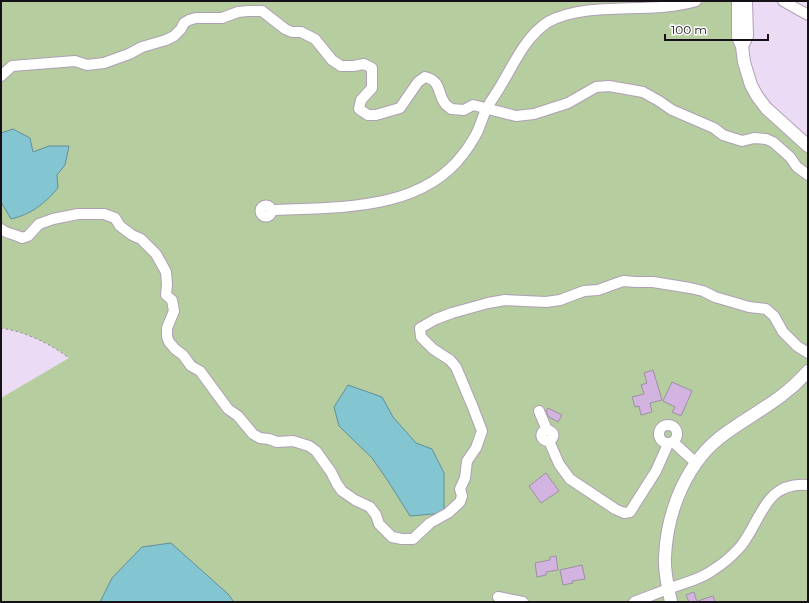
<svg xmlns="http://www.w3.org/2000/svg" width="809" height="603" viewBox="0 0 809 603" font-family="Montserrat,sans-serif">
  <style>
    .green { fill: #b6cd9f }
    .water { fill: #83c6d1; stroke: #628f9a }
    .building { fill: #d3b4e0; stroke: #9e8ea5 }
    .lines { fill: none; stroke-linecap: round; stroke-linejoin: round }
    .minor-casing { stroke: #af9fb6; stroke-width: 12 }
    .major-casing { stroke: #af9fb6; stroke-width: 14 }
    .path { stroke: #8e8293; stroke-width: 1; stroke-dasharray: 2 3; stroke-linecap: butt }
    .minor { stroke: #fff; stroke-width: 10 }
    .major { stroke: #fff; stroke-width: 12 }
  </style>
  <rect width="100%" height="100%" fill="#ecdbf4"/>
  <path class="green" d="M 1,1 L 746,1 L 747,36 L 751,85 L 808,146 L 808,602 L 1,602 L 1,398 L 69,358 C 49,343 26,332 1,328 Z"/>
  <g class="water">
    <path d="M 13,129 L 30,138 L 33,152 L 49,146 L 69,146 L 65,165 L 57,175 L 58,188 C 44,204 32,214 11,219 L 1,202 L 1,133 Z"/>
    <path d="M 348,385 L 382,397 L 393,417 L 416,443 L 432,449 L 444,473 L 444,513 L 410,516 L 388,481 L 372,458 L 339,426 L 334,407 Z"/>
    <path d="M 171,543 L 228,594 L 234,602 L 100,602 L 112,578 L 142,547 Z"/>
  </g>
  <g class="building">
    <path d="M 653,370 L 662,400 L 650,403 L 652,412 L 641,415 L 639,406 L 635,407 L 632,397 L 644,394 L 641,385 L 647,383 L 644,373 Z"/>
    <path d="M 672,382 L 692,391 L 681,416 L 672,412 L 675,407 L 663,401 Z"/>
    <path d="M 548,408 L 562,415 L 558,422 L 549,417 L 546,412 Z"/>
    <path d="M 546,473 L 559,491 L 541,503 L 529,486 Z"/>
    <path d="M 556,556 L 558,570 L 546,572 L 546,575 L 537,577 L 535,563 L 550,560 L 550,557 Z"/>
    <path d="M 582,565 L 585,579 L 572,581 L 573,583 L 563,585 L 560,570 Z"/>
    <path d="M 694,592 L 697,602 L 689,602 L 686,595 Z"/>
    <path d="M 713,596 L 715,602 L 698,602 L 698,601 Z"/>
  </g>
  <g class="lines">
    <g class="minor-casing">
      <g id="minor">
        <path d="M 783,1 L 808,15"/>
        <path d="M 1,76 L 12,66 L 75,61 L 87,65 L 104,63 L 129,54 L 142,47 L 166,40 L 174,36 L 181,29 L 184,23 L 189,20 L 196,18 L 222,18 L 238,12 L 248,11 L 262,11 L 285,29 L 292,32 L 301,32 L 315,39 L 332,60 L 341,66 L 353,66 L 364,64 L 372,68 L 372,88 L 361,100 L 359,109 L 368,115 L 376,115 L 400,108 L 418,82 L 425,77 C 441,81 437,91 444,102 C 445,105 449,107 451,109 L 464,110 L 473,105 L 516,116 L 534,114 L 568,103 L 596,87 L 609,86 L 643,92 L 659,101 L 672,110 L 714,128 L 723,135 L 742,141 L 754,138 L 766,139 L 773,142 L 790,157 L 797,167 L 808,175"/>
        <circle cx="266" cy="211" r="5.5"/>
        <path d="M 271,210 C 337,207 421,212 464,153 C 468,148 471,143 474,138 C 480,129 482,117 487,108 C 491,100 496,94 500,87 C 514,64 525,37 548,22 C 588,0 651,15 696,1"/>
        <path d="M 1,229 C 7,234 15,234 22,238 L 28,236 L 39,224 L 53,219 L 78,214 L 104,214 L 115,218 L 120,226 L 132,235 L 141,239 L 156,254 L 166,272 L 167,285 L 166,295 L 172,300 L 174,311 L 167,328 L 167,337 L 169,342 L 175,349 L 183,355 L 191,366 L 200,371 L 228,409 L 238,416 L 253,434 L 260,438 L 269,439 L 277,442 L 293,441 L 309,446 L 316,451 L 331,472 L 337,484 L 342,491 L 355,500 L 370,507 L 376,515 L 379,524 L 392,537 L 402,539 L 413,539 L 430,523 L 448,513 L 460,502 L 462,496 L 460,489 L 465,478 L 467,461 L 476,448 L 482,431 L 472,405 L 456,367 L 450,360 L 433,349 L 421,337 L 420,328 L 436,319 L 452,313 L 488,303 L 505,300 L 546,302 L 560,300 L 584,291 L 598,290 L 623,281 L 636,282 L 653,282 L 690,288 L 703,291 L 715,297 L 749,307 L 766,309 L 774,316 L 783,332 L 797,346 L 808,353"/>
        <path d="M 539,411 L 547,430"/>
        <circle cx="668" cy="434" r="9"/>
        <path d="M 549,441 C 560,435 547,425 542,433 C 540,438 544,441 549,441 L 559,464 L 570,479 L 615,509 L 624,513 L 630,512 L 656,471 L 668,444"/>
        <path d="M 673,442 L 695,462"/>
        <path d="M 498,597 L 523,602"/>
        <path d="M 634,602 C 645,598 657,593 668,589 C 683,583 700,580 713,570 C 723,564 733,555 741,546 C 762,519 765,481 808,485"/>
      </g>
    </g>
    <g class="major-casing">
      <g id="major">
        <path d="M 738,1 L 738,37 L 742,46 L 744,62 L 751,85 L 757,96 L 766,108 L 808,146"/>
        <path d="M 742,46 L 747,36 L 746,1"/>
        <path d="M 671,602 C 668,587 664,572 665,557 C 667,511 687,460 726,433 C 755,412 784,399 808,371"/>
      </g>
    </g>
    <path class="path" d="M 1,328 C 26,332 49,343 69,358"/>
    <use href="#minor" class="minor"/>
    <use href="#major" class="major"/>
  </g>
  <rect width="809" height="603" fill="none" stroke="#161018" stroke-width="4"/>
  <path d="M665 34v6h103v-6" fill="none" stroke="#161018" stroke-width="2"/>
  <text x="671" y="34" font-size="12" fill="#161018" stroke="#ffffff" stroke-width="3" paint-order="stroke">100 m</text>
</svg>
